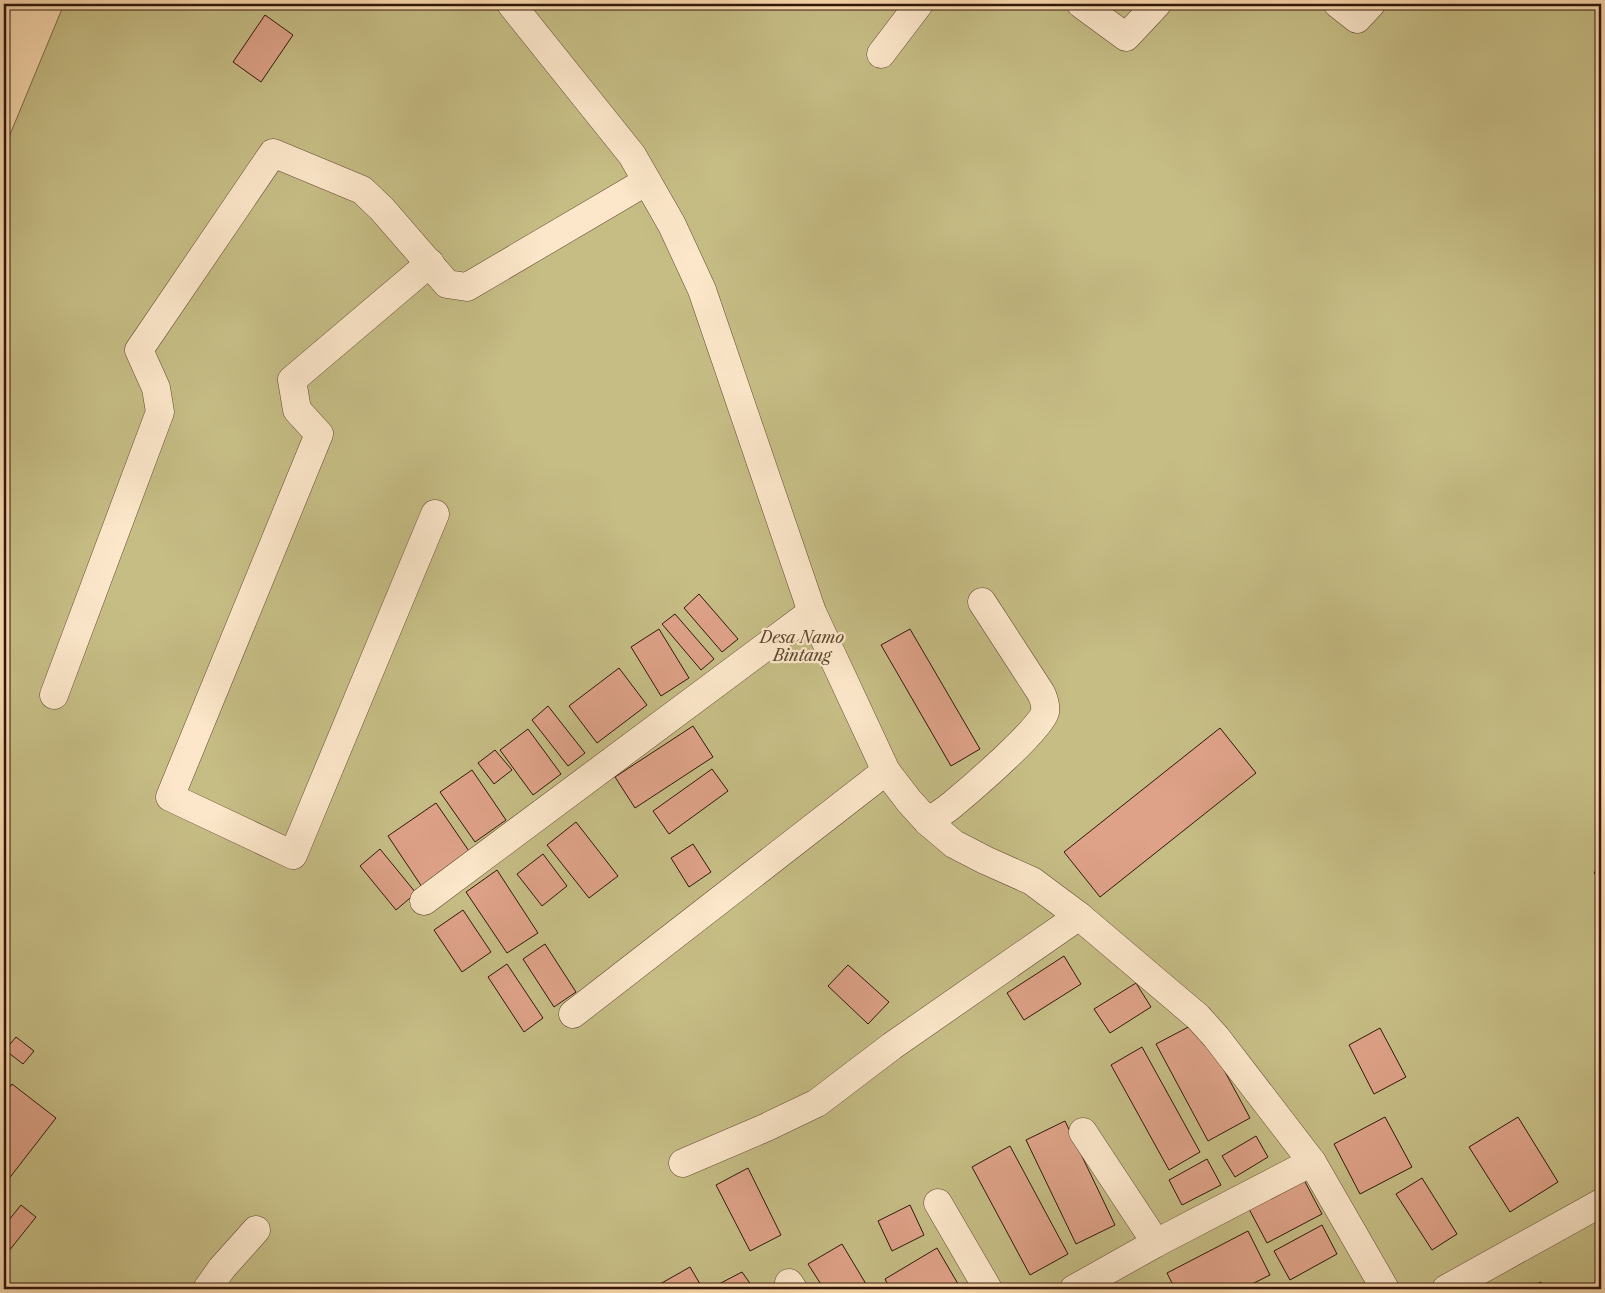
<svg xmlns="http://www.w3.org/2000/svg" width="1605" height="1293" viewBox="0 0 1605 1293" font-family="'Libre Caslon Text',serif">
  <style>
    .green { fill: #c6bd85; stroke: #7b6a48 }
    .building { fill: #dea288; stroke: #30170b }
    .lines { fill: none; stroke-linecap: round; stroke-linejoin: round }
    .minor-casing { stroke: #624834; stroke-width: 29 }
    .minor { stroke: #fce7ca; stroke-width: 28 }
    .labels { text-anchor: middle; stroke-width: 4.5; stroke-linejoin: round; paint-order: stroke }
    .park-label { font-size: 16px; font-style: italic; fill: #5d4930; stroke: #fce7ca }
  </style>
  <rect width="100%" height="100%" fill="#fadaae"/>
  <filter id="stains"><feTurbulence type="fractalNoise" baseFrequency=".004" numOctaves="4"/><feColorMatrix values="0 0 0 0 .2 0 0 0 0 .09 0 0 0 0 .02 0 0 0 .5 -.17"/></filter>
  <radialGradient id="worn" r=".72"><stop offset=".6" stop-color="#630" stop-opacity="0"/><stop offset="1" stop-color="#630" stop-opacity=".3"/></radialGradient>
  <path class="green" d="M 64,4 L 1601,4 L 1601,1289 L 4,1289 L 4,149 Z"/>
  <g class="building">
    <path d="M 265,15 L 293,35 L 261,82 L 233,62 Z"/>
    <path d="M 4,135 L 10,140 L 4,148 Z"/>
    <path d="M 699,594 L 738,639 L 722,652 L 684,608 Z"/>
    <path d="M 675,614 L 714,659 L 701,670 L 662,624 Z"/>
    <path d="M 659,629 L 689,678 L 661,696 L 631,647 Z"/>
    <path d="M 910,629 L 980,749 L 951,766 L 881,645 Z"/>
    <path d="M 619,668 L 647,705 L 597,743 L 569,706 Z"/>
    <path d="M 548,706 L 585,753 L 568,766 L 532,720 Z"/>
    <path d="M 693,726 L 713,757 L 635,808 L 615,777 Z"/>
    <path d="M 1220,728 L 1256,773 L 1100,897 L 1064,852 Z"/>
    <path d="M 528,729 L 561,774 L 533,795 L 500,750 Z"/>
    <path d="M 495,750 L 512,770 L 494,784 L 478,763 Z"/>
    <path d="M 712,769 L 728,791 L 669,834 L 653,811 Z"/>
    <path d="M 472,770 L 506,820 L 475,842 L 440,792 Z"/>
    <path d="M 436,803 L 471,854 L 422,887 L 388,836 Z"/>
    <path d="M 576,822 L 618,876 L 589,898 L 547,845 Z"/>
    <path d="M 693,844 L 711,872 L 689,887 L 671,858 Z"/>
    <path d="M 380,849 L 416,893 L 396,910 L 360,866 Z"/>
    <path d="M 543,854 L 567,886 L 542,906 L 517,874 Z"/>
    <path d="M 1601,863 L 1601,878 L 1594,873 Z"/>
    <path d="M 497,870 L 538,933 L 507,953 L 466,892 Z"/>
    <path d="M 463,910 L 491,952 L 462,972 L 434,930 Z"/>
    <path d="M 545,944 L 576,992 L 554,1007 L 523,959 Z"/>
    <path d="M 1064,956 L 1081,984 L 1024,1020 L 1007,993 Z"/>
    <path d="M 507,964 L 543,1018 L 524,1032 L 488,977 Z"/>
    <path d="M 848,965 L 889,1002 L 868,1024 L 828,986 Z"/>
    <path d="M 1136,983 L 1151,1007 L 1110,1033 L 1094,1009 Z"/>
    <path d="M 1198,1022 L 1250,1118 L 1208,1141 L 1156,1044 Z"/>
    <path d="M 1380,1028 L 1406,1077 L 1374,1094 L 1349,1045 Z"/>
    <path d="M 16,1037 L 34,1051 L 23,1064 L 5,1050 Z"/>
    <path d="M 1142,1047 L 1200,1152 L 1169,1170 L 1111,1065 Z"/>
    <path d="M 12,1084 L 56,1118 L 4,1185 L 4,1095 Z"/>
    <path d="M 1385,1117 L 1412,1167 L 1360,1194 L 1334,1144 Z"/>
    <path d="M 1518,1117 L 1558,1182 L 1510,1212 L 1469,1147 Z"/>
    <path d="M 1065,1121 L 1115,1225 L 1076,1244 L 1026,1140 Z"/>
    <path d="M 1256,1136 L 1268,1157 L 1235,1177 L 1222,1156 Z"/>
    <path d="M 1010,1146 L 1068,1254 L 1030,1275 L 972,1167 Z"/>
    <path d="M 1207,1159 L 1221,1185 L 1182,1205 L 1169,1180 Z"/>
    <path d="M 748,1168 L 781,1235 L 750,1251 L 716,1185 Z"/>
    <path d="M 1422,1178 L 1457,1234 L 1432,1250 L 1396,1194 Z"/>
    <path d="M 1304,1180 L 1322,1214 L 1267,1243 L 1249,1209 Z"/>
    <path d="M 21,1205 L 36,1217 L 4,1257 L 4,1226 Z"/>
    <path d="M 910,1205 L 924,1235 L 892,1251 L 878,1221 Z"/>
    <path d="M 1322,1225 L 1337,1254 L 1290,1280 L 1274,1251 Z"/>
    <path d="M 1248,1231 L 1270,1275 L 1242,1289 L 1175,1289 L 1167,1273 Z"/>
    <path d="M 842,1244 L 869,1289 L 824,1289 L 808,1264 Z"/>
    <path d="M 1601,1247 L 1601,1262 L 1596,1250 Z"/>
    <path d="M 937,1248 L 961,1289 L 890,1289 L 885,1279 Z"/>
    <path d="M 690,1267 L 703,1289 L 663,1289 L 660,1284 Z"/>
    <path d="M 742,1272 L 754,1289 L 721,1289 L 719,1284 Z"/>
    <path d="M 1541,1282 L 1545,1289 L 1526,1289 Z"/>
  </g>
  <g class="lines">
    <g class="minor-casing">
      <g id="minor">
        <path d="M 511,4 L 632,155 L 672,225 L 702,290 L 812,612 L 886,771 L 909,801 L 928,822 L 954,844 L 985,860 L 1032,881 L 1079,916 L 1198,1017 L 1216,1037 L 1312,1162 L 1385,1289"/>
        <path d="M 1081,4 L 1126,37 L 1157,4"/>
        <path d="M 1338,4 L 1357,19 L 1371,4"/>
        <path d="M 881,54 L 919,4"/>
        <path d="M 430,263 L 292,380 L 297,410 L 319,434 L 170,797 L 293,855 L 435,514"/>
        <path d="M 54,695 L 160,412 L 156,388 L 139,350 L 273,153 L 362,190 L 382,209 L 447,284 L 467,287 L 647,181"/>
        <path d="M 928,822 C 936,816 945,811 953,804 C 970,790 1041,729 1045,712 C 1046,705 1044,699 1041,693 L 982,602"/>
        <path d="M 424,901 L 812,612"/>
        <path d="M 573,1014 L 886,771"/>
        <path d="M 1083,1132 L 1156,1243"/>
        <path d="M 683,1163 L 767,1127 L 817,1103 L 892,1046 L 1079,916"/>
        <path d="M 938,1203 L 988,1289"/>
        <path d="M 789,1283 L 793,1289"/>
        <path d="M 207,1289 L 222,1268 L 256,1230"/>
        <path d="M 1074,1289 L 1156,1243 L 1312,1162"/>
        <path d="M 1446,1289 L 1601,1203"/>
      </g>
    </g>
    <use href="#minor" class="minor"/>
  </g>
  <g class="labels">
    <g class="park-label">
      <text x="802" y="643">Desa Namo<tspan x="802" dy="18">Bintang</tspan></text>
    </g>
  </g>
  <rect width="1605" height="1293" fill="none" stroke="#fadaae" stroke-width="20"/>
  <rect x="5" y="5" width="1595" height="1283" fill="none" stroke="#30170b" stroke-width="2.5"/>
  <rect x="10" y="10" width="1585" height="1273" fill="none" stroke="#30170b"/>
  <rect width="100%" height="100%" filter="url(#stains)"/>
  <rect width="100%" height="100%" fill="url(#worn)"/>
</svg>
